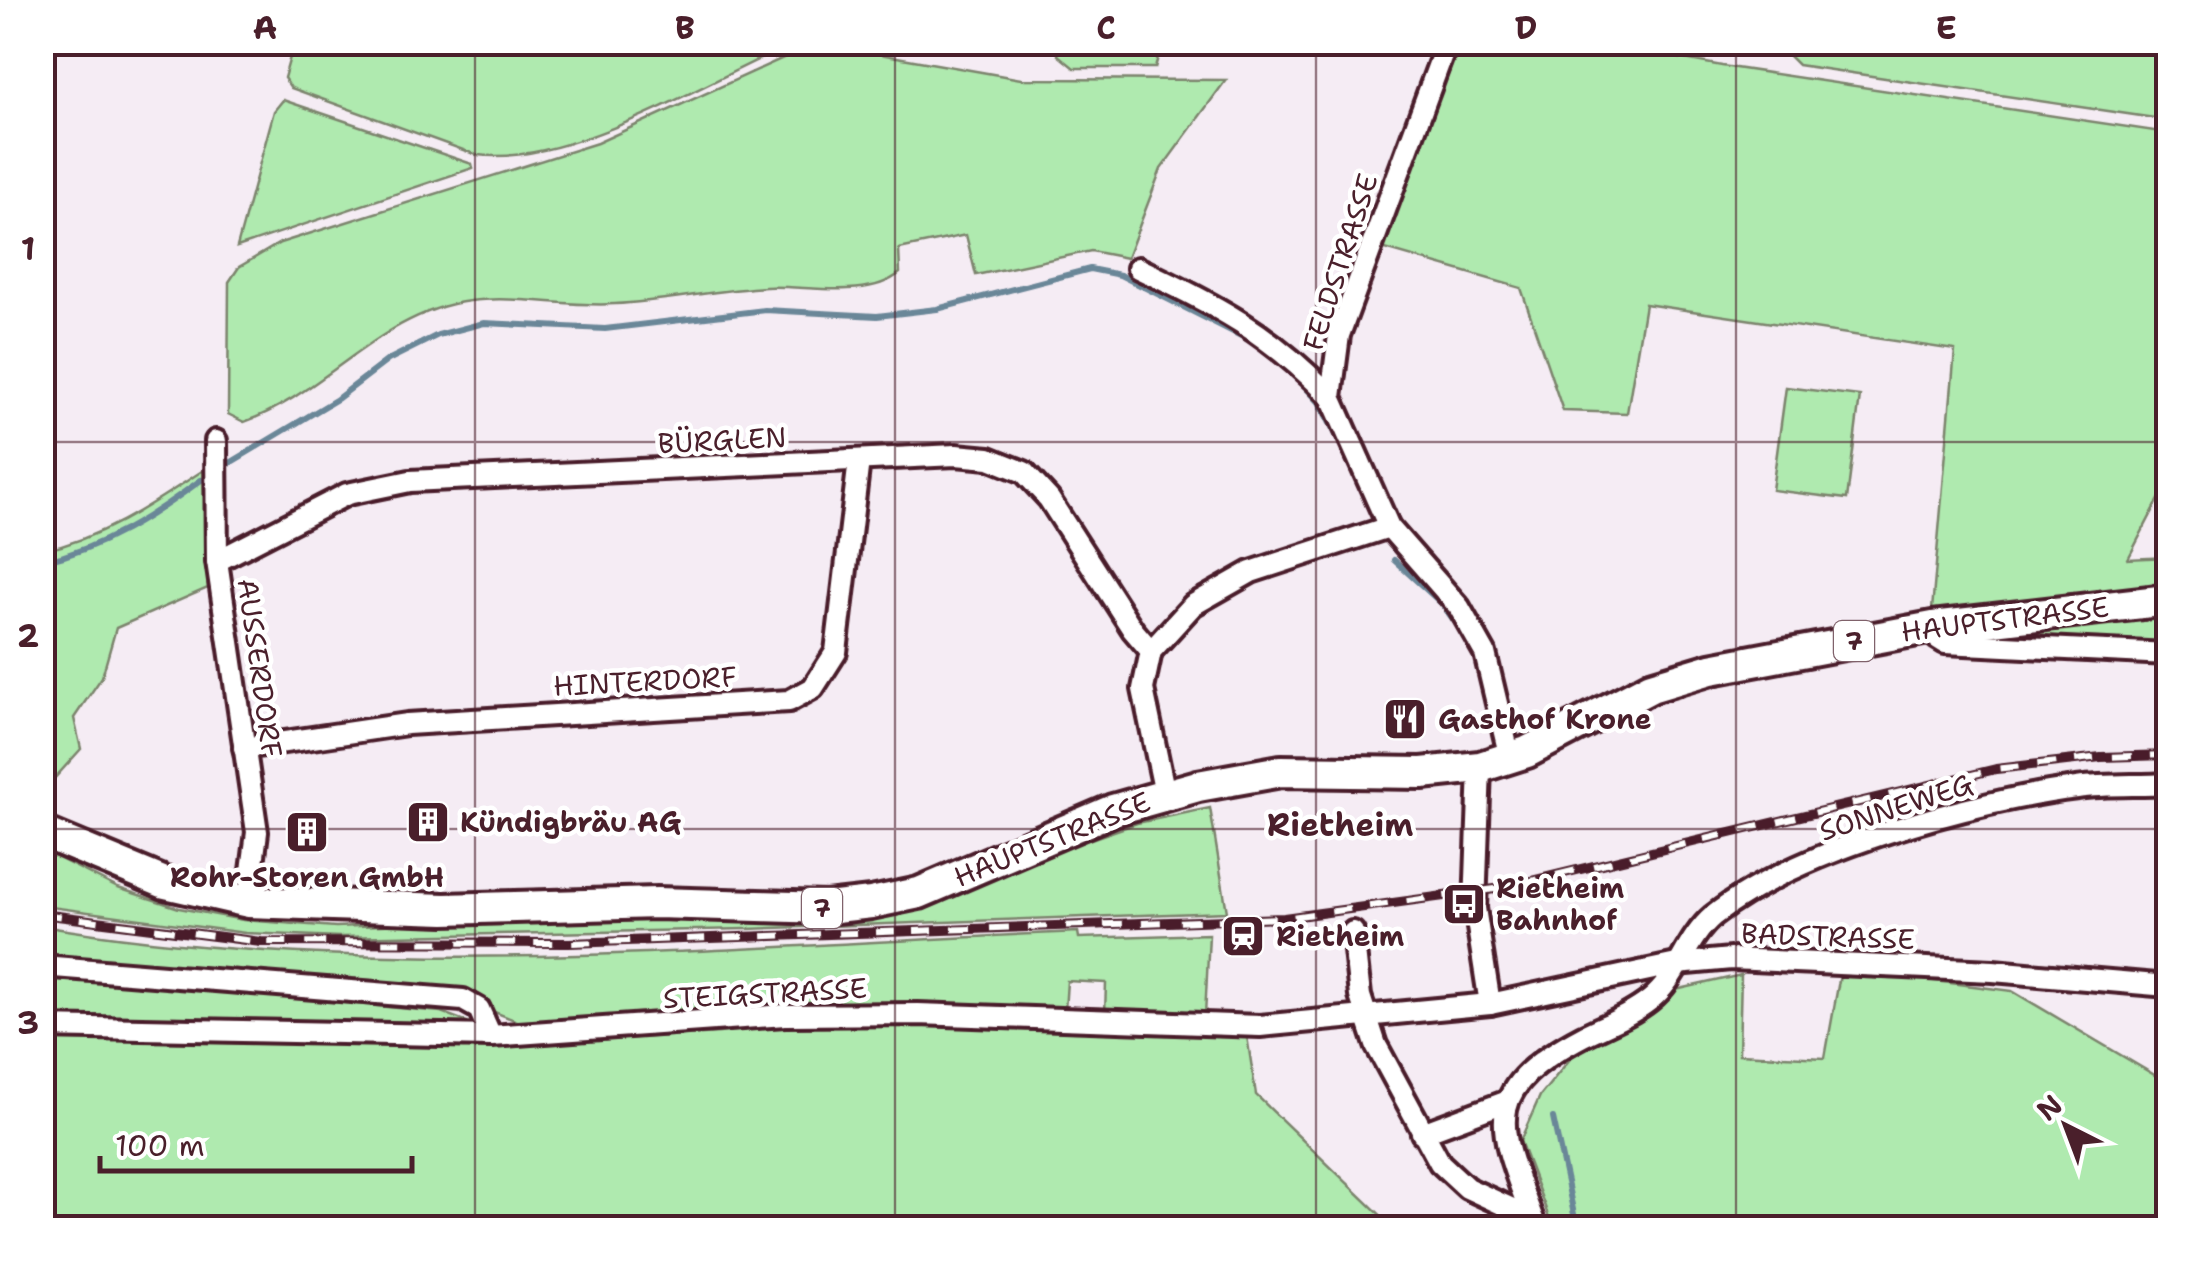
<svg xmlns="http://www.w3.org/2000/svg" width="2211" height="1271" viewBox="0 0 2211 1271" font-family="'Shantell Sans',sans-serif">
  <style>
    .green { fill: #afeaaf; stroke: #7c846d; stroke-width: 2.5 }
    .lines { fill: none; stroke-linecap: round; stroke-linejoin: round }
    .stream { stroke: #6b8798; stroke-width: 6 }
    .minor-casing { stroke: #4a1f2b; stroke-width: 28 }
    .primary-casing { stroke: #4a1f2b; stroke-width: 38 }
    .minor { stroke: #fff; stroke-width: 20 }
    .primary { stroke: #fff; stroke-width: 30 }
    .rail-casing { stroke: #4a1f2b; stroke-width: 10 }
    .rail { stroke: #fff; stroke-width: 6; stroke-dasharray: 19; stroke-linecap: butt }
    .grid { fill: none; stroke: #4a1f2b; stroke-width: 2.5; stroke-opacity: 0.55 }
    .labels { text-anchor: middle; stroke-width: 9; stroke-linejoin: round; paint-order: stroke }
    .shield { fill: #fff; stroke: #80626b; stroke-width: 2.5 }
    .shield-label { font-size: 25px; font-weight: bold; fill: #4a1f2b }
    .street-label { font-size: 28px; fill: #4a1f2b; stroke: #fff }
    .poi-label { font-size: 28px; font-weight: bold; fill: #4a1f2b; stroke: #fff; text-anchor: start }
    .quarter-label { font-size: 32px; font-weight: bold; fill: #4a1f2b; stroke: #fff }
    .neatline { fill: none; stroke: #4a1f2b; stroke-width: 4 }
    .grid-label { font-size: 32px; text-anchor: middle; font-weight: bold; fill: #4a1f2b }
  </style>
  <rect width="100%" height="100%" fill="#f5ecf4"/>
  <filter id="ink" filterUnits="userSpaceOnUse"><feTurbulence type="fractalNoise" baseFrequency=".01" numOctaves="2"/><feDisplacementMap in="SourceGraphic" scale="20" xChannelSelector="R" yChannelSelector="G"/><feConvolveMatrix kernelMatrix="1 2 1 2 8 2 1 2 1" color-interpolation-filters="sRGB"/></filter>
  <g filter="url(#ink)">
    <g class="green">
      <path d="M 1787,42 L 2168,43 L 2168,120 L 1798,65 L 1785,52 Z"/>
      <path d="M 294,43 L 294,42 L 794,43 C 708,80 570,167 477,155 L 291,88 L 284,78 Z"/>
      <path d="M 1060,43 L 1060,42 L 1162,43 L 1155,68 L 1074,68 L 1058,55 Z"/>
      <path d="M 1461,43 L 1599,43 L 1722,66 L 2168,133 L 2168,482 L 2128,559 L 2168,557 L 2168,583 L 1932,610 L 1955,350 L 1645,304 L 1627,413 L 1563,411 L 1521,288 L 1378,247 Z"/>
      <path d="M 822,49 L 863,51 L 1021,79 L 1226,80 L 1161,169 L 1127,258 L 1091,251 L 976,275 L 966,235 L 899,249 L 900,273 C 868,300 806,285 766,287 C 716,290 666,301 615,304 C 567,307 517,295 470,301 C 381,312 325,394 244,422 L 228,414 L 229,282 L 239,267 L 280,243 L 597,143 L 792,54 Z"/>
      <path d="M 283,100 L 472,164 L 473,168 L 237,247 L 274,111 Z"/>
      <path d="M 1786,387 L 1860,396 L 1847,499 L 1772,490 Z"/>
      <path d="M 205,469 L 208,588 L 116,628 L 102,677 L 74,718 L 81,749 L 43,791 L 42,551 C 105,537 152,504 205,469 Z"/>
      <path d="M 2168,614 L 2168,645 L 1965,637 Z"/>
      <path d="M 1210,808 L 1227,912 L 747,929 L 340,937 L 245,933 L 43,906 L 42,850 L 118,888 L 179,908 L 243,920 L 336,927 L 557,917 L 865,917 L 1137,823 Z"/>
      <path d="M 42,926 C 381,983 737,946 1078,932 L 1079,938 L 1209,934 L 1205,1016 L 1105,1014 L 1106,983 L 1067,981 L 1065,1011 L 532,1027 L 487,1009 L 43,957 Z"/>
      <path d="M 1841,969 L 2012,991 L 2168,1083 L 2168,1228 L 1553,1228 L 1520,1141 L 1540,1096 L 1583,1043 L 1671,991 L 1741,975 L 1739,1054 L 1825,1058 Z"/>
      <path d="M 43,975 L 441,1012 L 480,1027 L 43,1022 Z"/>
      <path d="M 787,1025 L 953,1025 L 1247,1036 L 1256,1095 L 1394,1228 L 43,1228 L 43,1032 L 463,1048 L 719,1033 Z"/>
    </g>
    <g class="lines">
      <g class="stream">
        <path d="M 1296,377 L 1319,402 L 1337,437"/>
        <path d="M 225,466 L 337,399 L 388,360 L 438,335 L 484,323 L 605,329 L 765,310 L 877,316 L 937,309 L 1090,269 L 1120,275 L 1251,341"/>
        <path d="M 1394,560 L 1441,603 L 1461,630"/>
        <path d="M 42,562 C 103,548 151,517 201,480"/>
        <path d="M 1553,1118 L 1577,1228"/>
      </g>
      <g class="minor-casing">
        <g id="minor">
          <path d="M 1447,42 L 1339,335 L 1331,397 L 1389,527 L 1459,607 L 1485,653 L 1510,758"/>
          <path d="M 1138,268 C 1219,307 1267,331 1331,397"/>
          <path d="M 216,441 L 217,561 L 257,832 L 248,902"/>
          <path d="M 217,561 L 347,494 L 410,481 L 956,455 L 989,458 L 1024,472 L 1049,499 L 1133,630 L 1151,651"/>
          <path d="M 1933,627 L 1937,638 L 1945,643 L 2168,654"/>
          <path d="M 244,748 L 407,724 L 789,701 L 813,688 L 836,652 L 859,460"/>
          <path d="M 1480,767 L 1475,908 L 1490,1004"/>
          <path d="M 1165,794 L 1143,689 L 1151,651 L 1193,605 L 1251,572 L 1389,527"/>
          <path d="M 1353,932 L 1360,996 L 1376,1045 L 1440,1163 L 1467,1188 L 1532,1218"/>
          <path d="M 42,966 L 463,1000 L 479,1009 L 491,1036"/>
          <path d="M 42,1027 L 491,1036 L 785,1015 L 918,1014 L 1260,1026 L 1490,1004 L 1677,964 L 1731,959 L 1993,971 L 2168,986"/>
          <path d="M 1422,1133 L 1505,1102"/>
          <path d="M 1536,1228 C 1499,1127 1475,1093 1583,1036 C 1605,1025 1630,1016 1650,1000 C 1678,978 1685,940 1713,916 C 1795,851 1973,801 2077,788 C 2107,784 2138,786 2168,784"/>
        </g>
      </g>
      <g class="primary-casing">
        <path id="primary" d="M 42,832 L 165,883 L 248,902 L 445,909 L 657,903 L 827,908 L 871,903 L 919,893 L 1113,810 L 1198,786 L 1281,771 L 1422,773 L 1480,767 L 1527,752 L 1651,687 L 1711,669 L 1933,627 L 2168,600"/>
      </g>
      <use href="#minor" class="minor"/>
      <use href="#primary" class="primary"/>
      <g class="rail-casing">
        <path id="rail" d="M 42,914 L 261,942 L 569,943 L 1284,918 L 1502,888 L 1996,769 L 2101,757 L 2168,755"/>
      </g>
      <use href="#rail" class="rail"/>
    </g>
  </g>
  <path class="grid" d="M 475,42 L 475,1228M 895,42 L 895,1228M 1316,42 L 1316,1228M 1736,42 L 1736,1228M 42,442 L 2168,442M 42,829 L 2168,829"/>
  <defs>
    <g id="restaurant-square" transform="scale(2.25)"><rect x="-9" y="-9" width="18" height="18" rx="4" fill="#4a1f2b" stroke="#fff"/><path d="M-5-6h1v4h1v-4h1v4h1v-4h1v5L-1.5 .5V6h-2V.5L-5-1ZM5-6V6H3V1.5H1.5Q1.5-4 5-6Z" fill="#fff"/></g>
    <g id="building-square" transform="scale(2.25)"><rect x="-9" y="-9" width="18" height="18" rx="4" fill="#4a1f2b" stroke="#fff"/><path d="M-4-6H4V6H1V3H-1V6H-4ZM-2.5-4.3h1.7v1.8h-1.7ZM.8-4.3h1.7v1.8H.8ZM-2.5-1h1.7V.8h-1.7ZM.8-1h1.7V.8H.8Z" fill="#fff"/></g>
    <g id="bus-square" transform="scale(2.25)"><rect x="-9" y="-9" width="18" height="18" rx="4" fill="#4a1f2b" stroke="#fff"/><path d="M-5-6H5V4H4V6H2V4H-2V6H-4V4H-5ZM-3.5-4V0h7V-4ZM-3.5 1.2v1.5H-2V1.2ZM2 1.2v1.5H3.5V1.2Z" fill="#fff"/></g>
    <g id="station-square" transform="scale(2.25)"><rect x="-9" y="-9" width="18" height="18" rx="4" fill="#4a1f2b" stroke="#fff"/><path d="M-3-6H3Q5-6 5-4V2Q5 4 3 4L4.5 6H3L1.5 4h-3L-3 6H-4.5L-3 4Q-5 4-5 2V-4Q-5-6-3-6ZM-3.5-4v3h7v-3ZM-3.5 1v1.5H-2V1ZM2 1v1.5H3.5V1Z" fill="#fff"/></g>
  </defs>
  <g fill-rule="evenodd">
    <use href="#restaurant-square" x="1405" y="719"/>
    <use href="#building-square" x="428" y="822"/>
    <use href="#building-square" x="307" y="832"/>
    <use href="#bus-square" x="1464" y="904"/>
    <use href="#station-square" x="1243" y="936"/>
  </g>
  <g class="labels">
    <g class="shield">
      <rect x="1834" y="621" width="40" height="40" rx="8"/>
      <rect x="802" y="888" width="40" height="40" rx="8"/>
    </g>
    <g class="shield-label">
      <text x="1854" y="650">7</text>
      <text x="822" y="917">7</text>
    </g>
    <g class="street-label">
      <text transform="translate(1340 262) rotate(-72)" y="10">FELDSTRASSE</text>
      <text transform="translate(722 440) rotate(-3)" y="10">BÜRGLEN</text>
      <text transform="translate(2005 619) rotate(-7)" y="10">HAUPTSTRASSE</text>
      <text transform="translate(260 668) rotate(82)" y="10">AUSSERDORF</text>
      <text transform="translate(645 681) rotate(-3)" y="10">HINTERDORF</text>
      <text transform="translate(1896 807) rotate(-18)" y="10">SONNEWEG</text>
      <text transform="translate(1052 839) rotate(-22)" y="10">HAUPTSTRASSE</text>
      <text transform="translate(1828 936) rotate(2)" y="10">BADSTRASSE</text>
      <text transform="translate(765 993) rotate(-3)" y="10">STEIGSTRASSE</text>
    </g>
    <g class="poi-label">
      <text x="1438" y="729">Gasthof Krone</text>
      <text x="460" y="832">Kündigbräu AG</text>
      <text x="307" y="887" text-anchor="middle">Rohr-Storen GmbH</text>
      <text x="1496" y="898">Rietheim<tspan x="1496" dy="32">Bahnhof</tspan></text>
      <text x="1276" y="946">Rietheim</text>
    </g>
    <g class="quarter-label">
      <text x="1340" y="836">Rietheim</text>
    </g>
  </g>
  <rect width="2211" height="1271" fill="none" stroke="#fff" stroke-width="110"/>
  <g transform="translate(2066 1126) rotate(318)" stroke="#ffffff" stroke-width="8" paint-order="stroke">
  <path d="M0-8L18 38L0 25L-18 38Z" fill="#4a1f2b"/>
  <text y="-15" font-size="28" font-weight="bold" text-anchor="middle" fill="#4a1f2b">N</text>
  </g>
  <path d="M100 1156v15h312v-15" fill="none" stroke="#4a1f2b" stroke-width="5"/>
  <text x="115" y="1156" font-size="30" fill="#4a1f2b" stroke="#ffffff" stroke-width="8" paint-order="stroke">100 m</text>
  <rect x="55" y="55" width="2101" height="1161" class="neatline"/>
  <g class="grid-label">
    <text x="265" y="39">A</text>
    <text x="685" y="39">B</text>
    <text x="1106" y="39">C</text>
    <text x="1526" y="39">D</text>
    <text x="1946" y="39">E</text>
    <text x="28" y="260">1</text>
    <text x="28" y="647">2</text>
    <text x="28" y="1034">3</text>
  </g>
</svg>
